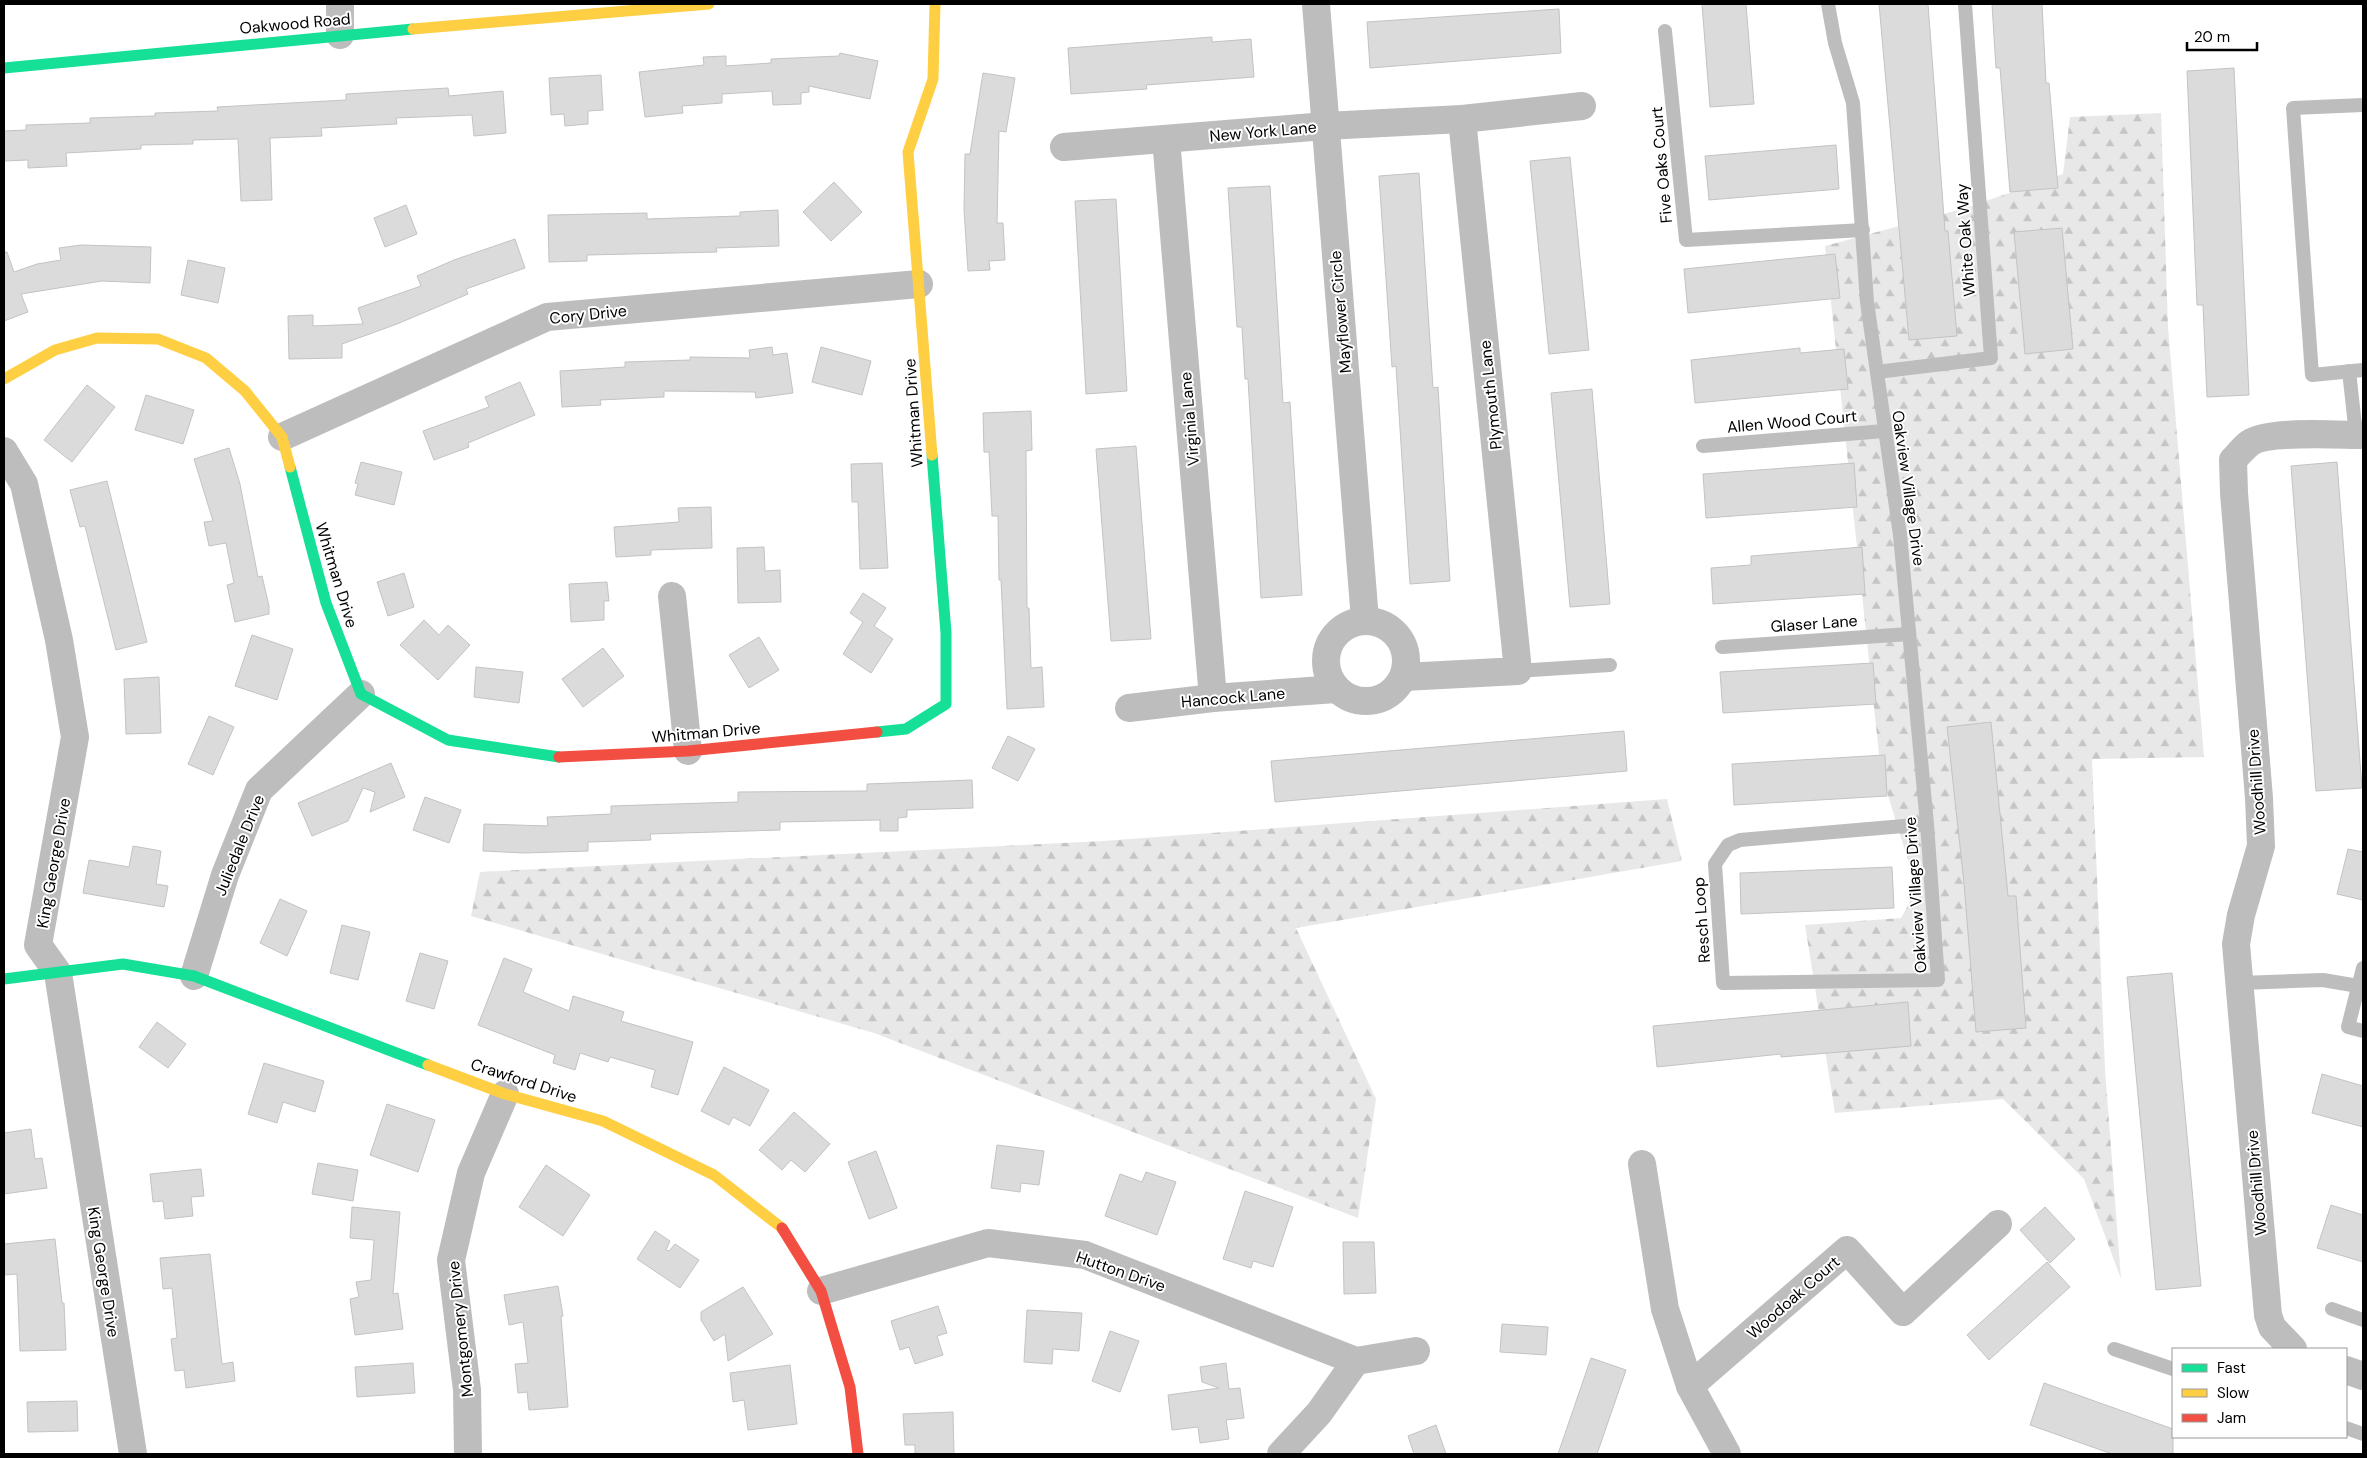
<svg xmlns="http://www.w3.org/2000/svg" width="2367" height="1458" viewBox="0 0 2367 1458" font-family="'DM Sans',sans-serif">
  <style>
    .forest { fill: url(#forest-firs) }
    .building { fill: #dbdbdb; stroke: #c3c3c3 }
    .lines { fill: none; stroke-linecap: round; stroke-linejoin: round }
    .lane { stroke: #bdbdbd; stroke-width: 14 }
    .street { stroke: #bdbdbd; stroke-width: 28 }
    .fast { stroke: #16e098; stroke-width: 11 }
    .slow { stroke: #ffcf43; stroke-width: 11 }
    .jam { stroke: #f24e42; stroke-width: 11 }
    .labels { text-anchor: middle; stroke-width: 4; stroke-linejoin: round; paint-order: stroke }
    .street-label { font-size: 16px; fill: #000; stroke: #fff }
  </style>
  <defs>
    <pattern id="forest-firs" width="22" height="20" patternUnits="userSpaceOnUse" patternTransform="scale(1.25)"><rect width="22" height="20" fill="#e8e8e8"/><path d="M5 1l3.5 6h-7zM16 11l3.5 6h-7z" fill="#c5c5c5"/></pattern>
  </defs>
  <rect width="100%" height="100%" fill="#fff"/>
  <g class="forest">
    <path d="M 2161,113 L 2168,327 L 2204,757 L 2092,759 L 2105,1069 L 2121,1279 L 2084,1179 L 2003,1099 L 1835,1113 L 1805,925 L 1901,918 L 1917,889 L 1881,773 L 1825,246 L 1966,208 L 2063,174 L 2070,117 Z"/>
    <path d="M 1667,799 L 1682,861 L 1296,928 L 1376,1099 L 1358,1218 L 874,1033 L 471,916 L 480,872 L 1103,841 Z"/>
  </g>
  <g class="building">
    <path d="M 1702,4 L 1746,4 L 1754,104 L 1710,107 Z"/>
    <path d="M 1879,4 L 1928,4 L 1945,231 L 1948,231 L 1957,336 L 1909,340 Z"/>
    <path d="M 1992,4 L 2042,4 L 2046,83 L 2049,83 L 2058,188 L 2010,192 L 2000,68 L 1996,68 Z"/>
    <path d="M 1559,9 L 1561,53 L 1370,68 L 1367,22 Z"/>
    <path d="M 1212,37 L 1212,42 L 1251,39 L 1254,77 L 1146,85 L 1147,89 L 1071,94 L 1068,48 Z"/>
    <path d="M 840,53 L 878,61 L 870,99 L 809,86 L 809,92 L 801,93 L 801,104 L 773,105 L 772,91 L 722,94 L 722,103 L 682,106 L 683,113 L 645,117 L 639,72 L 704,65 L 703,57 L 726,56 L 726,66 L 771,63 L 771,59 L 839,56 Z"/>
    <path d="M 2234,68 L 2249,395 L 2207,397 L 2203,305 L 2197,305 L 2187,71 Z"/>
    <path d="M 983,73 L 1015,78 L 1006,132 L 999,131 L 997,223 L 1003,223 L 1005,260 L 989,261 L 990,270 L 968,271 L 964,210 L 965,154 L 970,154 Z"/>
    <path d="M 601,75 L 603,110 L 588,111 L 588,124 L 565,126 L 564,114 L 551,115 L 549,78 Z"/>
    <path d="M 448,88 L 449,96 L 503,91 L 506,133 L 474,136 L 472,115 L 396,118 L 397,124 L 321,128 L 322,136 L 270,138 L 272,200 L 241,201 L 238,139 L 193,140 L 193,144 L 141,145 L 141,149 L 66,153 L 67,166 L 28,168 L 28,160 L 4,161 L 4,131 L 26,130 L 26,125 L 90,123 L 90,118 L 155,116 L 155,113 L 218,111 L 217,107 L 346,100 L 346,94 Z"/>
    <path d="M 1836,145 L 1839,189 L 1709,200 L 1705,156 Z"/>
    <path d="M 1570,157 L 1589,350 L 1549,354 L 1530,161 Z"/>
    <path d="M 1419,173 L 1433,388 L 1438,387 L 1450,581 L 1410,584 L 1396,366 L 1392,367 L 1379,176 Z"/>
    <path d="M 834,182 L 862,212 L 831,241 L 803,212 Z"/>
    <path d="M 1270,186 L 1283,403 L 1290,402 L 1302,595 L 1261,598 L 1248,379 L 1245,379 L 1242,327 L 1237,327 L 1228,188 Z"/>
    <path d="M 1116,199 L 1127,391 L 1086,394 L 1075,201 Z"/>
    <path d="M 406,205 L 417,234 L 385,247 L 374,218 Z"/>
    <path d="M 778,210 L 779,246 L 716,248 L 717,252 L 587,255 L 587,261 L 549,262 L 548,215 L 647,213 L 647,219 L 740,216 L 740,212 Z"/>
    <path d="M 2062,228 L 2073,349 L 2025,354 L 2014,232 Z"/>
    <path d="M 515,239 L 525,268 L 466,289 L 468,294 L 397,324 L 342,344 L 342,358 L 289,359 L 288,316 L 313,315 L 313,326 L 363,324 L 358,308 L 421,286 L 417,276 L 454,260 Z"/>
    <path d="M 81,245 L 151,247 L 150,283 L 102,281 L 21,294 L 28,312 L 4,321 L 4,252 L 7,252 L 14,272 L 37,264 L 61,260 L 59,248 Z"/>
    <path d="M 1835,254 L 1840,298 L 1688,313 L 1684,269 Z"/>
    <path d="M 188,260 L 225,268 L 218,303 L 181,295 Z"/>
    <path d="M 772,347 L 773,355 L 787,353 L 793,393 L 756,398 L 755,392 L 664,391 L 664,397 L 600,400 L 601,405 L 562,407 L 560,371 L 625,367 L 625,362 L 690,360 L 690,357 L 750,358 L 749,350 Z"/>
    <path d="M 821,347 L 871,361 L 862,395 L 812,382 Z"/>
    <path d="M 1800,348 L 1800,353 L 1844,349 L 1848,389 L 1695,403 L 1691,360 Z"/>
    <path d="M 520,382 L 535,415 L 468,443 L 469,447 L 434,460 L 423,431 L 489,407 L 485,397 Z"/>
    <path d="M 87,385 L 115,407 L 72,462 L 44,440 Z"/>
    <path d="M 1592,389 L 1610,604 L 1570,607 L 1551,393 Z"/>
    <path d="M 146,395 L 194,410 L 183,444 L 135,430 Z"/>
    <path d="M 1031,411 L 1032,450 L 1026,451 L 1027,608 L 1029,608 L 1031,668 L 1042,667 L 1044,707 L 1007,709 L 1001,580 L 999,580 L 998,516 L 992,516 L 989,452 L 984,452 L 983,413 Z"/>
    <path d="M 1136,446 L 1151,639 L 1111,641 L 1096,449 Z"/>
    <path d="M 229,448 L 240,484 L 258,577 L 262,576 L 269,606 L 269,614 L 235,622 L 227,585 L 234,583 L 226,543 L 209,546 L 204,522 L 213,521 L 194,459 Z"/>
    <path d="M 361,462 L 402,472 L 394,505 L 355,495 L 358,484 L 355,483 Z"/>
    <path d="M 2337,462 L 2362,788 L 2316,791 L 2291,466 Z"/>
    <path d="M 882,463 L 888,568 L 860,569 L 858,502 L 852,502 L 851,464 Z"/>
    <path d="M 1854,463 L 1857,507 L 1706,518 L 1703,474 Z"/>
    <path d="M 107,481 L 147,642 L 116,650 L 85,526 L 80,527 L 70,490 Z"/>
    <path d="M 711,507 L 712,548 L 651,550 L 651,555 L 616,557 L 614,527 L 679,522 L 678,508 Z"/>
    <path d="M 764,547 L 765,571 L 780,570 L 781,602 L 738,603 L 737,548 Z"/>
    <path d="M 1862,547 L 1865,594 L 1713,604 L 1711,568 L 1751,565 L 1751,556 Z"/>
    <path d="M 404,573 L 414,607 L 388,616 L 377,582 Z"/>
    <path d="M 607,582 L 609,601 L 604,601 L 604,620 L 571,622 L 569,584 Z"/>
    <path d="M 863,593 L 886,608 L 874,626 L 893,639 L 871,673 L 843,654 L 863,622 L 850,613 Z"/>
    <path d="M 424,620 L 439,635 L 448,625 L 470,645 L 438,680 L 400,645 Z"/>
    <path d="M 252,635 L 293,649 L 277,700 L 235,686 Z"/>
    <path d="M 759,637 L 779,670 L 749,688 L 729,655 Z"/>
    <path d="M 603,648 L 624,676 L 583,707 L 562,679 Z"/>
    <path d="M 1873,663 L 1876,704 L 1723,713 L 1720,672 Z"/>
    <path d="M 476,667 L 523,672 L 519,703 L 474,697 Z"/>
    <path d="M 159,677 L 161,733 L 126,734 L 124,679 Z"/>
    <path d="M 209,716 L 234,727 L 213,775 L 188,764 Z"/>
    <path d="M 1991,722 L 2008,896 L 2016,896 L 2026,1028 L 1976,1032 L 1964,883 L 1947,727 Z"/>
    <path d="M 1624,731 L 1627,771 L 1275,802 L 1271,761 Z"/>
    <path d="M 1008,736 L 1035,749 L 1018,781 L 992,768 Z"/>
    <path d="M 1885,755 L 1887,796 L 1734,805 L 1732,764 Z"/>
    <path d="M 391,763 L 405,797 L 370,812 L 375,792 L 363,788 L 348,821 L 312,836 L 298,803 Z"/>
    <path d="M 972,780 L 973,808 L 907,810 L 907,817 L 898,818 L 898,831 L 880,831 L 880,820 L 780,822 L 780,830 L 650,834 L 651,840 L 588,842 L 588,851 L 524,853 L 483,851 L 484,824 L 548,826 L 547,817 L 611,814 L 611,806 L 738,802 L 738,792 L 867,791 L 867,784 Z"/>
    <path d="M 425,797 L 461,810 L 449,843 L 413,830 Z"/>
    <path d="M 133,846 L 161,851 L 156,884 L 168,886 L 164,907 L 83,893 L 89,860 L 129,867 Z"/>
    <path d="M 2348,849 L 2363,852 L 2363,900 L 2337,894 Z"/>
    <path d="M 1892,867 L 1894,908 L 1741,914 L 1740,873 Z"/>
    <path d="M 280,899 L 307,911 L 287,956 L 260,943 Z"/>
    <path d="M 342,925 L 370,932 L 358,980 L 330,973 Z"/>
    <path d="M 420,953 L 448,961 L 434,1009 L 406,1001 Z"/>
    <path d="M 504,958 L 532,969 L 523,992 L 569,1011 L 573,996 L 624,1012 L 621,1021 L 693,1042 L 678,1095 L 651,1087 L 655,1070 L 610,1057 L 608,1062 L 580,1053 L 575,1070 L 553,1063 L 555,1055 L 478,1025 Z"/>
    <path d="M 2172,973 L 2201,1286 L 2156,1290 L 2127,977 Z"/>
    <path d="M 1908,1002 L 1911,1046 L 1781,1057 L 1781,1054 L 1657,1067 L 1653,1026 Z"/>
    <path d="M 157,1022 L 186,1044 L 168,1068 L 139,1047 Z"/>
    <path d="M 264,1063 L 324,1081 L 315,1112 L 283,1102 L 277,1123 L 248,1114 Z"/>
    <path d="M 724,1067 L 769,1090 L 750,1126 L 733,1117 L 729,1125 L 701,1111 Z"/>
    <path d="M 2322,1074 L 2363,1086 L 2363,1127 L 2312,1113 Z"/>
    <path d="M 387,1104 L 435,1120 L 418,1172 L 370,1155 Z"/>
    <path d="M 794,1112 L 830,1144 L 805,1172 L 791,1160 L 782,1170 L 759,1150 Z"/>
    <path d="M 31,1129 L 35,1159 L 42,1158 L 47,1188 L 4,1194 L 4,1133 Z"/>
    <path d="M 997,1145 L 1044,1151 L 1039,1185 L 1021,1183 L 1020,1192 L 991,1188 Z"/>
    <path d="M 876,1151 L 897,1208 L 869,1219 L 848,1162 Z"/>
    <path d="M 318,1163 L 358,1170 L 353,1201 L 312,1194 Z"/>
    <path d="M 546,1165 L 590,1195 L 563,1236 L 519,1207 Z"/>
    <path d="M 201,1169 L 204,1196 L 191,1197 L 193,1216 L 165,1219 L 163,1201 L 153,1202 L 150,1174 Z"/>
    <path d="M 1146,1172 L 1176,1182 L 1157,1235 L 1105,1216 L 1120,1174 L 1142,1182 Z"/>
    <path d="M 1245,1191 L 1293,1207 L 1273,1267 L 1253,1261 L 1251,1268 L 1223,1259 Z"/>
    <path d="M 2331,1205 L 2363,1215 L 2363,1262 L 2317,1248 Z"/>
    <path d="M 352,1207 L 400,1212 L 393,1294 L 398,1293 L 403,1329 L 355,1335 L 350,1299 L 359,1297 L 356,1282 L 371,1280 L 374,1240 L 350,1238 Z"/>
    <path d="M 2045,1207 L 2075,1239 L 2050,1263 L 2020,1230 Z"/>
    <path d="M 655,1231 L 670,1241 L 666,1250 L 669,1251 L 675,1244 L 699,1260 L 680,1288 L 637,1259 Z"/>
    <path d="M 55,1239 L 62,1303 L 64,1303 L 66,1350 L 20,1351 L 17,1274 L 4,1275 L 4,1244 Z"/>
    <path d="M 1343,1242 L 1374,1242 L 1376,1293 L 1344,1294 Z"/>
    <path d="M 210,1254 L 222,1364 L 233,1362 L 235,1381 L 186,1388 L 184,1370 L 175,1371 L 171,1339 L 177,1338 L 172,1288 L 163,1289 L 160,1258 Z"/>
    <path d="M 2047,1262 L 2070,1287 L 1989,1360 L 1967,1335 Z"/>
    <path d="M 558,1286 L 563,1316 L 561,1316 L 568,1407 L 529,1410 L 527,1392 L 518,1393 L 515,1364 L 528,1363 L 523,1322 L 509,1325 L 504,1295 Z"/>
    <path d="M 743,1287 L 773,1334 L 728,1361 L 725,1334 L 714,1341 L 701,1320 L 701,1312 Z"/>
    <path d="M 938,1306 L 947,1333 L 937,1336 L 943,1355 L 915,1364 L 909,1347 L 900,1350 L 891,1321 Z"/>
    <path d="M 1027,1310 L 1082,1313 L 1079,1351 L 1053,1349 L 1052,1364 L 1024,1362 Z"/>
    <path d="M 1502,1324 L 1548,1327 L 1546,1355 L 1500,1352 Z"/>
    <path d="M 1110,1331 L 1139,1341 L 1120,1392 L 1092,1381 Z"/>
    <path d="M 1591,1358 L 1626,1370 L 1597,1454 L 1558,1454 Z"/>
    <path d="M 413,1363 L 415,1393 L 357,1397 L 355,1367 Z"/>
    <path d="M 1226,1363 L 1229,1389 L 1240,1388 L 1244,1418 L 1226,1420 L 1229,1439 L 1200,1443 L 1198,1427 L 1172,1430 L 1168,1395 L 1219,1388 L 1202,1382 L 1200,1367 Z"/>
    <path d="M 790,1365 L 797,1424 L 748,1430 L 744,1400 L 733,1402 L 730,1373 Z"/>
    <path d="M 2044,1383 L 2173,1429 L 2173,1454 L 2112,1454 L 2030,1425 Z"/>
    <path d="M 77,1401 L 78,1431 L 28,1432 L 27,1402 Z"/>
    <path d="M 953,1412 L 954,1454 L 915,1454 L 915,1445 L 905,1445 L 903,1414 Z"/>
    <path d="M 1436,1425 L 1446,1454 L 1414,1454 L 1408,1436 Z"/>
  </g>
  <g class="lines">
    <g class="lane">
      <path d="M 1828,4 L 1835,43 L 1853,103 L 1867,302 L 1900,535 L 1927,824 L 1938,980 L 1723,983 L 1715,864 L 1728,845 L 1740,840 L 1927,824"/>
      <path d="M 1665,31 L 1686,240 L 1863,230"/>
      <path d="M 2363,105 L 2293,108 L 2312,375 L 2363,370"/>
      <path d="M 2349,371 L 2356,435"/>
      <path d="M 1877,372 L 1991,358 L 1965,4"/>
      <path d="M 1703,446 L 1884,431"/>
      <path d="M 1722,647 L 1909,634"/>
      <path d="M 1518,671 L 1610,665"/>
      <path d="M 2363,968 L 2348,1027 L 2363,1031"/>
      <path d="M 2240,983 L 2323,980 L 2358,986"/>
      <path d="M 2332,1309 L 2363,1320"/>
      <path d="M 2114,1349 L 2173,1369"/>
      <path d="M 2346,1428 L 2363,1434"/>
    </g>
    <g class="street">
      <path d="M 340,4 L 340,35"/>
      <path d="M 1316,4 L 1365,620"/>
      <path d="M 1166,139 L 1213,698"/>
      <path d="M 1064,147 L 1325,126 L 1462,119 L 1582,106"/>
      <path d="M 282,437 L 547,317 L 919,284"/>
      <path d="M 4,451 L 24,484 L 59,640 L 75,737 L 38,945 L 58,973 L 133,1454"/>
      <path d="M 672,596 L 688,751"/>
      <circle cx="1366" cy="661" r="40"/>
      <path d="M 1404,677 L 1518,671 L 1462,119"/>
      <path d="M 1129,708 L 1213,698 L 1336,689"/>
      <path d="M 194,976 L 225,875 L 259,790 L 361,694"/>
      <path d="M 1642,1164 L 1665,1309 L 1690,1386 L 1727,1454"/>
      <path d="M 821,1291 L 988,1243 L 1085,1255 L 1356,1361"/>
      <path d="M 2293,1349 L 2272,1327 L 2268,1315 L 2236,944 L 2241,915 L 2261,846 L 2259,798 L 2234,493 L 2233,460 C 2238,455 2244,447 2250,443 C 2268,430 2339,435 2363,435"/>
      <path d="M 2346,1370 L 2363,1376"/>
      <path d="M 1690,1386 L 1847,1250 L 1903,1312 L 1998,1224"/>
      <path d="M 468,1454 L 467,1390 L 451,1260 L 471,1173 L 505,1094"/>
      <path d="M 1281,1454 L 1319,1413 L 1356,1361 L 1416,1351"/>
    </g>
    <g class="fast">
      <path d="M 4,68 L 413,29"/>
      <path d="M 290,467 L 326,603 L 361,694 L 448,740 L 559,757"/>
      <path d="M 877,732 L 906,729 L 946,704 L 946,633 L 932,455"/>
      <path d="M 4,979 L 123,964 L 194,976 L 428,1065"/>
    </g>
    <g class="slow">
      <path d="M 413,29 L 709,4"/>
      <path d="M 4,379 L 55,350 L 97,338 L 158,339 L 206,358 L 245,391 L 282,437 L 290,467"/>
      <path d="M 932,455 L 908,152 L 933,79 L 935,4"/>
      <path d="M 428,1065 L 505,1094 L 603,1121 L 714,1175 L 782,1228"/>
    </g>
    <g class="jam">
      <path d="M 559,757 L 688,751 L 877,732"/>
      <path d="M 782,1228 L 821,1291 L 850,1387 L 858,1454"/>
    </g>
  </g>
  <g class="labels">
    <g class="street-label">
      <text transform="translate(295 23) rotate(-5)" y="6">Oakwood Road</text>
      <text transform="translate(1263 131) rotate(-5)" y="6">New York Lane</text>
      <text transform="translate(1661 165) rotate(-95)" y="6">Five Oaks Court</text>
      <text transform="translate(1965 240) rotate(-94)" y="6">White Oak Way</text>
      <text transform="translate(1340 312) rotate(-95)" y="6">Mayflower Circle</text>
      <text transform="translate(588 314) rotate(-6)" y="6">Cory Drive</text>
      <text transform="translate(1490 395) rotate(-96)" y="6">Plymouth Lane</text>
      <text transform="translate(913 413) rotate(-94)" y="6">Whitman Drive</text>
      <text transform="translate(1189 419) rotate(-95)" y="6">Virginia Lane</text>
      <text transform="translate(1792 421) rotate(-5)" y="6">Allen Wood Court</text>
      <text transform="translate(1909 488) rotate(82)" y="6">Oakview Village Drive</text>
      <text transform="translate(337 575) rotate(73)" y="6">Whitman Drive</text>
      <text transform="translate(1814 623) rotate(-4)" y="6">Glaser Lane</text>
      <text transform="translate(1233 697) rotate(-5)" y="6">Hancock Lane</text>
      <text transform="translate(706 732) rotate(-5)" y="6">Whitman Drive</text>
      <text transform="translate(2256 782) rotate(-94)" y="6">Woodhill Drive</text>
      <text transform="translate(239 845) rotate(-68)" y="6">Juliedale Drive</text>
      <text transform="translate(53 863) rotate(-80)" y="6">King George Drive</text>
      <text transform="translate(1915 895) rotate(-94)" y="6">Oakview Village Drive</text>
      <text transform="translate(1701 920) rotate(-94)" y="6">Resch Loop</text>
      <text transform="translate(524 1080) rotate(18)" y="6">Crawford Drive</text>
      <text transform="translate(2256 1183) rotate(-95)" y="6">Woodhill Drive</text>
      <text transform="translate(1121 1271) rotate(19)" y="6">Hutton Drive</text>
      <text transform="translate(104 1272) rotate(81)" y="6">King George Drive</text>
      <text transform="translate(1793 1297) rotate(-41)" y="6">Woodoak Court</text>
      <text transform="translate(460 1329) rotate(-96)" y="6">Montgomery Drive</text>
    </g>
  </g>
  <rect width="2367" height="1458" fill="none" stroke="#000000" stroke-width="10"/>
  <rect x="2172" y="1348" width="175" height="90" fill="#ffffff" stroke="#999999"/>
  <rect x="2182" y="1364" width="25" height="8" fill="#16e098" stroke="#999999"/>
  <text x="2217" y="1373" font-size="15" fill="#000000">Fast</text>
  <rect x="2182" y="1389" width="25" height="8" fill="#ffcf43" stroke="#999999"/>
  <text x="2217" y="1398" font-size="15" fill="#000000">Slow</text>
  <rect x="2182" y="1414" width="25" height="8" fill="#f24e42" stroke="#999999"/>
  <text x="2217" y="1423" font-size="15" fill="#000000">Jam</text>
  <path d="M2187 42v8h70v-8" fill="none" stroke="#000000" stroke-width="2.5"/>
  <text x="2194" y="42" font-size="15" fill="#000000" stroke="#ffffff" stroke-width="4" paint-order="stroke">20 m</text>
</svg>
